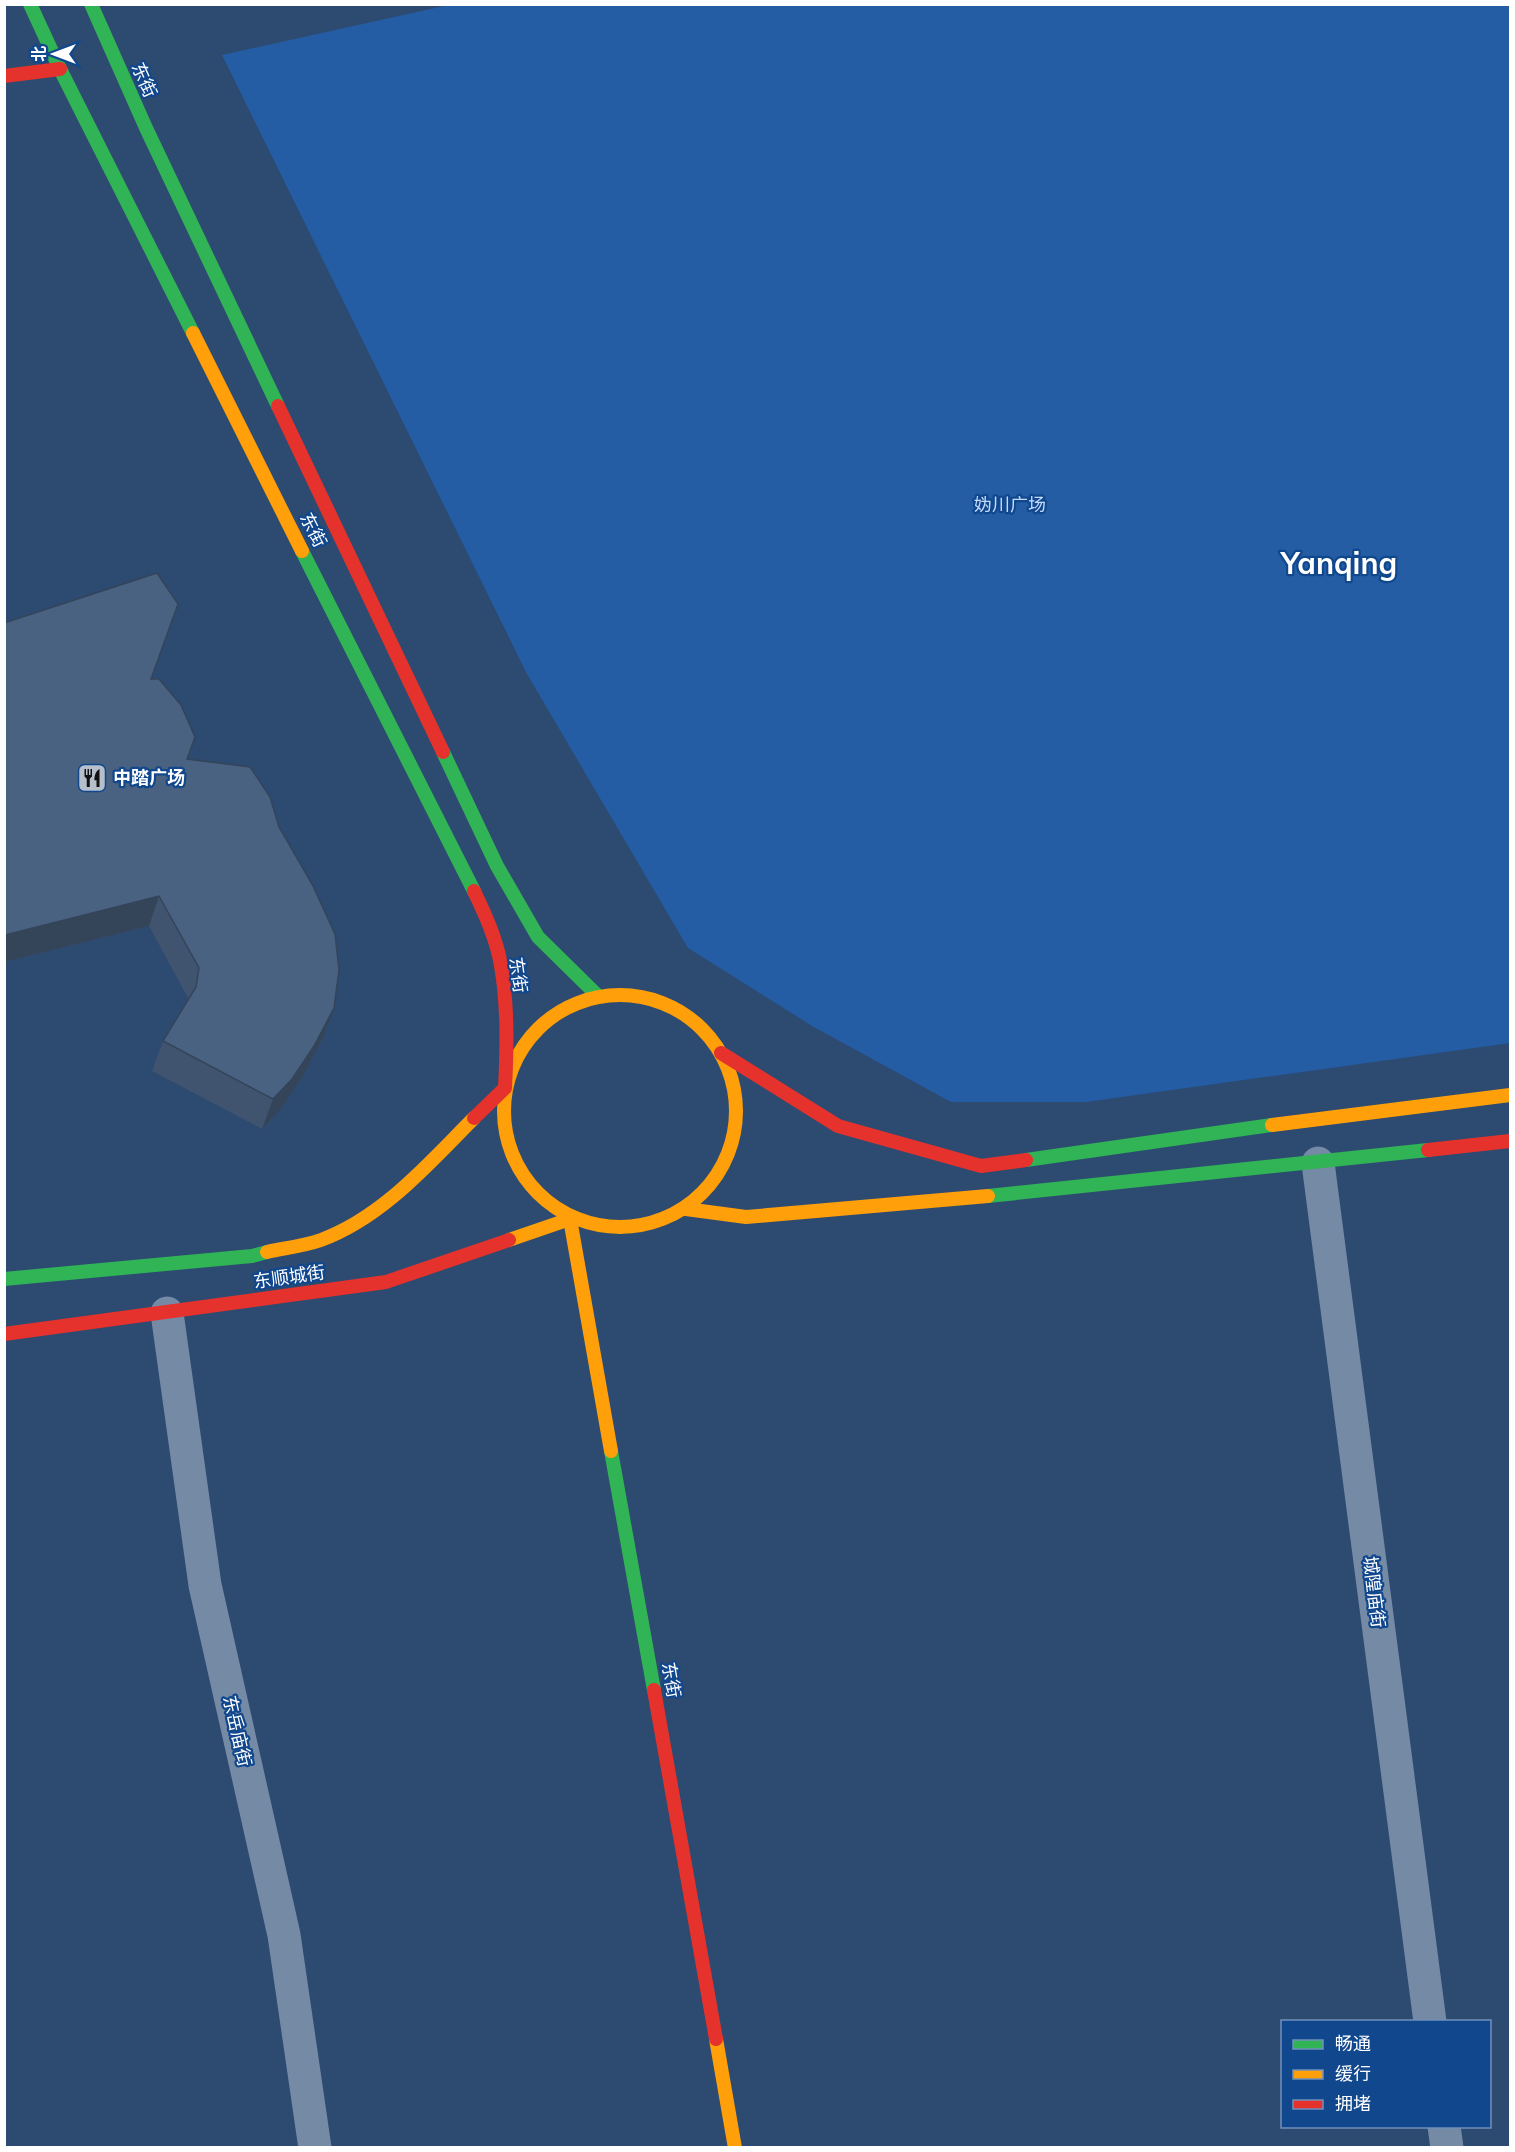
<svg xmlns="http://www.w3.org/2000/svg" width="1515" height="2152" viewBox="0 0 1515 2152" font-family="Mulish,'Noto Sans SC',sans-serif">
  <style>
    .green { fill: #245da4 }
    .lines { fill: none; stroke-linecap: round; stroke-linejoin: round }
    .street { stroke: #748aa5; stroke-width: 33 }
    .fast { stroke: #30b455; stroke-width: 14 }
    .slow { stroke: #ff9f0a; stroke-width: 14 }
    .jam { stroke: #e5322d; stroke-width: 14 }
    .wall { fill: #40546f }
    .shaded-wall { fill: #34455a }
    .building { fill: #4a6281; stroke: #34455a; stroke-width: 1.5 }
    .labels { text-anchor: middle; stroke-width: 4.5; stroke-linejoin: round; paint-order: stroke }
    .street-label { font-size: 18px; fill: #fff; stroke: #11478d }
    .park-label { font-size: 18px; fill: #c0dbfd; stroke: #11478d }
    .poi-label { font-size: 18px; font-weight: bold; fill: #fff; stroke: #11478d; text-anchor: start }
    .town-label { font-size: 30px; font-weight: bold; fill: #fff; stroke: #11478d }
  </style>
  <rect width="100%" height="100%" fill="#2d4a71"/>
  <path class="green" d="M 453,4 L 1510,5 L 1510,1043 L 1086,1102 L 951,1102 L 812,1026 L 688,948 L 527,674 L 222,55 Z"/>
  <g class="lines">
    <g class="street">
      <path d="M 1318,1163 L 1430,2022"/>
      <path d="M 167,1313 L 205,1585 L 284,1935 L 315,2148"/>
      <path d="M 1444,2126 L 1447,2148"/>
    </g>
    <g class="fast">
      <path d="M 30,4 L 60,69 L 193,333"/>
      <path d="M 91,4 L 146,128 L 278,406"/>
      <path d="M 302,551 L 474,891"/>
      <path d="M 443,752 L 497,866 L 538,937 L 597,995"/>
      <path d="M 1026,1160 L 1272,1125"/>
      <path d="M 988,1196 L 1428,1150"/>
      <path d="M 4,1279 L 252,1256 L 267,1252"/>
      <path d="M 611,1451 L 654,1690"/>
    </g>
    <g class="slow">
      <path d="M 193,333 L 302,551"/>
      <circle cx="620" cy="1111" r="116"/>
      <path d="M 1272,1125 L 1510,1095"/>
      <path d="M 686,1209 L 746,1217 L 988,1196"/>
      <path d="M 509,1240 L 570,1219 L 611,1451"/>
      <path d="M 267,1252 C 285,1248 304,1246 321,1240 C 383,1217 428,1164 474,1118"/>
      <path d="M 716,2039 L 735,2148"/>
    </g>
    <g class="jam">
      <path d="M 4,76 L 60,69"/>
      <path d="M 278,406 L 443,752"/>
      <path d="M 474,891 C 485,914 497,940 501,966 C 508,1006 507,1048 505,1088 L 474,1118"/>
      <path d="M 721,1053 L 838,1126 L 981,1166 L 1026,1160"/>
      <path d="M 1428,1150 L 1510,1141"/>
      <path d="M 4,1334 L 386,1282 L 509,1240"/>
      <path d="M 654,1690 L 716,2039"/>
    </g>
  </g>
  <path class="wall" d="M 4,623 L 151,679 L 187,759 L 334,1008 L 323,1038 L 303,1076 L 281,1109 L 262,1129 L 152,1071 L 163,1041 L 187,1001 L 188,998 L 149,926 L 4,962 Z"/>
  <g class="shaded-wall">
    <path d="M 159,896 L 149,926 L 4,962 L 5,935 Z"/>
    <path d="M 334,1008 L 323,1038 L 303,1076 L 281,1109 L 262,1129 L 273,1099 Z"/>
  </g>
  <path class="building" d="M 157,573 L 178,604 L 151,679 L 159,679 L 181,705 L 195,737 L 187,759 L 250,767 L 270,797 L 279,827 L 313,886 L 335,934 L 339,970 L 334,1008 L 314,1046 L 292,1079 L 273,1099 L 163,1041 L 196,987 L 199,968 L 159,896 L 5,935 L 4,934 L 4,623 Z"/>
  <defs>
    <g id="restaurant-square" transform="scale(1.5)"><rect x="-9" y="-9" width="18" height="18" rx="4" fill="#b6c0cd" stroke="#11478d"/><path d="M-5-6h1v4h1v-4h1v4h1v-4h1v5L-1.5 .5V6h-2V.5L-5-1ZM5-6V6H3V1.5H1.5Q1.5-4 5-6Z" fill="#111"/></g>
  </defs>
  <g fill-rule="evenodd">
    <use href="#restaurant-square" x="92" y="778"/>
  </g>
  <g class="labels">
    <g class="street-label">
      <text transform="translate(144 80) rotate(66)" y="6">东街</text>
      <text transform="translate(313 530) rotate(63)" y="6">东街</text>
      <text transform="translate(518 975) rotate(82)" y="6">东街</text>
      <text transform="translate(289 1277) rotate(-8)" y="6">东顺城街</text>
      <text transform="translate(1374 1592) rotate(83)" y="6">城隍庙街</text>
      <text transform="translate(671 1680) rotate(80)" y="6">东街</text>
      <text transform="translate(237 1731) rotate(77)" y="6">东岳庙街</text>
    </g>
    <g class="park-label">
      <text x="1010" y="511">妫川广场</text>
    </g>
    <g class="poi-label">
      <text x="113" y="784">中踏广场</text>
    </g>
    <g class="town-label">
      <text x="1339" y="574">Yanqing</text>
    </g>
  </g>
  <rect width="1515" height="2152" fill="none" stroke="#ffffff" stroke-width="12"/>
  <rect x="1281" y="2020" width="210" height="108" fill="#11478d" stroke="#7091bb" stroke-width="1.5"/>
  <rect x="1293" y="2040" width="30" height="9" fill="#30b455" stroke="#7091bb" stroke-width="1.5"/>
  <text x="1335" y="2050" font-size="18" fill="#ffffff">畅通</text>
  <rect x="1293" y="2070" width="30" height="9" fill="#ff9f0a" stroke="#7091bb" stroke-width="1.5"/>
  <text x="1335" y="2080" font-size="18" fill="#ffffff">缓行</text>
  <rect x="1293" y="2100" width="30" height="9" fill="#e5322d" stroke="#7091bb" stroke-width="1.5"/>
  <text x="1335" y="2110" font-size="18" fill="#ffffff">拥堵</text>
  <g transform="translate(54 54) rotate(270)" stroke="#11478d" stroke-width="4.5" paint-order="stroke">
  <path d="M0-4.5L10 22L0 15L-10 22Z" fill="#ffffff"/>
  <text y="-9" font-size="16" font-weight="bold" text-anchor="middle" fill="#ffffff">北</text>
  </g>
</svg>
